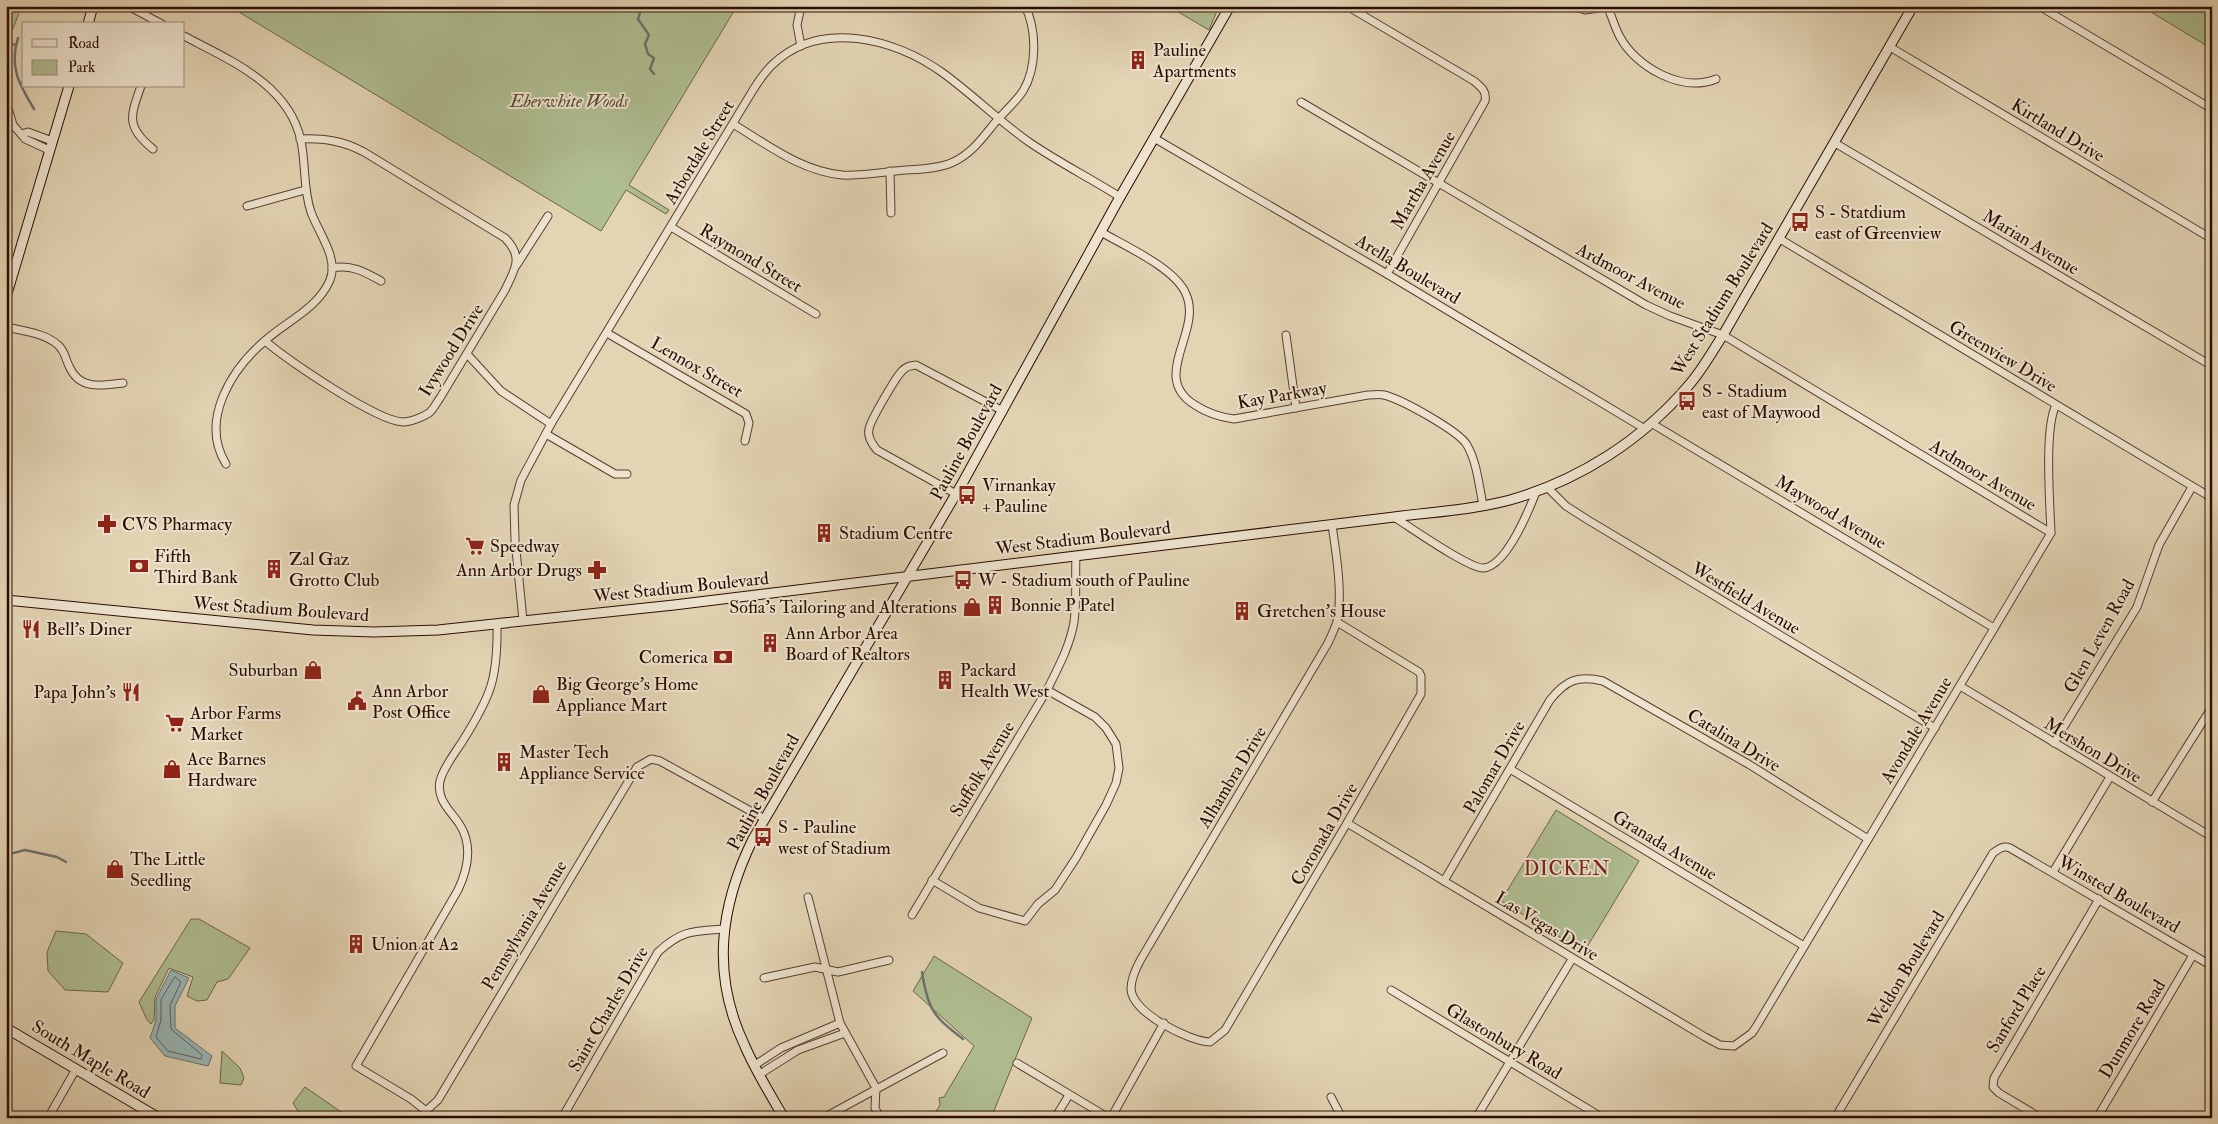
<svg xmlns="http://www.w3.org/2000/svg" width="2218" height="1124" viewBox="0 0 2218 1124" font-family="'IM FELL Double Pica',serif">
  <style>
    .green { fill: #afbe91; stroke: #6c6548 }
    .water { fill: #99b6b7; stroke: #6d726e }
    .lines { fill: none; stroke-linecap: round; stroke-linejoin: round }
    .shore { stroke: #62615c; stroke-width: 1 }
    .stream { stroke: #6d726e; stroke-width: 2.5 }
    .street-casing { stroke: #583e2d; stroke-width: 9 }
    .secondary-casing { stroke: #2a0c00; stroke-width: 11 }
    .street { stroke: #ede3ce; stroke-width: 7 }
    .secondary { stroke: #ede3ce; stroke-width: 9 }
    .labels { text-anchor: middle; stroke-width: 4; stroke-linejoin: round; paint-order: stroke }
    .poi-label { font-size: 18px; fill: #2a0c00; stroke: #ede3ce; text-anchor: start }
    .park-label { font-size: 18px; font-style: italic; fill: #594a33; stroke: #ede3ce }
    .street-label { font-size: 18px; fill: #2a0c00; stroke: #ede3ce }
    .neighbourhood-label { font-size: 19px; letter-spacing: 1px; fill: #7a1f14; stroke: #ede3ce }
  </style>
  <rect width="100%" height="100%" fill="#e3d4b4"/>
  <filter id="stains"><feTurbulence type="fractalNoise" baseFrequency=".004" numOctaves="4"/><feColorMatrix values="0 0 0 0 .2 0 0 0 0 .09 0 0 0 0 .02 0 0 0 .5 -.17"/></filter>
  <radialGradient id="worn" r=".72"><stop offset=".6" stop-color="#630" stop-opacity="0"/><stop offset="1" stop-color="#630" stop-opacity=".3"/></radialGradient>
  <g class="green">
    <path d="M 6,6 L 22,6 L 9,38 L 6,36 Z"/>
    <path d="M 229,6 L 737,6 L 629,185 L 669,210 L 666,214 L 626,190 L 601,231 Z"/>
    <path d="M 1168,6 L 1219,6 L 1209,30 Z"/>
    <path d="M 2141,6 L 2212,6 L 2212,49 Z"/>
    <path d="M 1556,810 L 1639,861 L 1584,952 L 1501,901 Z"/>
    <path d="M 191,919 L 199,919 L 250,948 L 228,979 L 217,982 L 207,1000 L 197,1001 L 187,996 L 193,977 L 169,968 L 155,997 L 154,1020 L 151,1024 L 147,1020 L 139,1002 Z"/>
    <path d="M 56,931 L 86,934 L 123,963 L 108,992 L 65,990 L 48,971 L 47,952 Z"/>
    <path d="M 934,956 L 1032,1018 L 991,1118 L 932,1118 L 940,1105 L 939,1098 L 944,1097 L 974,1046 L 913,991 Z"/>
    <path d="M 222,1051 L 240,1068 L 244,1078 L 241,1085 L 220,1083 Z"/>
    <path d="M 305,1087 L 350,1118 L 302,1118 L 293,1103 Z"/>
  </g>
  <path class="water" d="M 171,970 L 189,978 L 175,1006 L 175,1028 L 212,1056 L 208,1066 L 165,1056 L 150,1038 L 156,1020 L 156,999 Z"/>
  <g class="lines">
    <path class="shore" d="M 175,977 L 181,982 L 170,1005 L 171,1029 L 202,1055 L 201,1059 L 168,1051 L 156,1037 L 161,1020 L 161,1000 Z"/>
    <g class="stream">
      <path d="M 235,6 L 239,6"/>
      <path d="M 642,6 L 638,19 L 649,35 L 645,44 L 648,54 L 654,58 L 650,69 L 654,74"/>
      <path d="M 18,38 C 9,67 19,84 34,109"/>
      <path d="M 6,43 L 16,45"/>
      <path d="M 6,855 L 25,850 L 57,857 L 66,862"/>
      <path d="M 922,972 C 928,1010 933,1016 963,1039"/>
    </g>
    <g class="street-casing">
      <g id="street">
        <path d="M 128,6 L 162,24"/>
        <path d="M 1347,6 L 1474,81 C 1481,87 1487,91 1485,101 L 1387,274"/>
        <path d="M 1571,6 L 1585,10 L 1612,6"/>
        <path d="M 2039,6 L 2212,109"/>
        <path d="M 1608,8 C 1612,17 1615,28 1620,37 C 1636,67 1682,93 1716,79"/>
        <path d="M 184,36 C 229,60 289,84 301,141 C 306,165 303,189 311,212 C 318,232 339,258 330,280 C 318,308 289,320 267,339 C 232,368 199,420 226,464"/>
        <path d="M 801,46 L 797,25 L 801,6"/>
        <path d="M 1890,47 L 2212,239"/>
        <path d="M 141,86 C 130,117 126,127 153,149"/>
        <path d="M 6,101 L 13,125 L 21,134"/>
        <path d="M 1301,102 L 1646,305 L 1670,316 L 1723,335 L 2051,533"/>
        <path d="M 733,124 C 768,145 801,171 842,175 C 860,176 878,173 895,171 C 913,169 934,170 951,163 C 970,155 981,140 993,125 C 1002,114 1015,103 1023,91 C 1037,68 1037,30 1025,6"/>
        <path d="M 1154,138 L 1387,274 L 1645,429"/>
        <path d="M 1835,143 L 2212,366"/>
        <path d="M 49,150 L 25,139 L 21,134 L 28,132 L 52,141"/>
        <path d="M 890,171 L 891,213"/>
        <path d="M 247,206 L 305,190"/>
        <path d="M 671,227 L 816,314"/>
        <path d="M 1101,232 C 1125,246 1175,268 1186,294 C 1203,332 1149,377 1195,405 C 1207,413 1219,417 1234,419 L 1368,395 C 1374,395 1379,394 1384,395 C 1401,399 1459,431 1467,445 C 1477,462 1479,486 1483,505"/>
        <path d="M 1780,239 L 2212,498"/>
        <path d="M 516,266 L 548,216"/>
        <path d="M 332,268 C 351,264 365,272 381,281"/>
        <path d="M 6,327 C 23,331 45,333 58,345 C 65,351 65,358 69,366 C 79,390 101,386 123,383"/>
        <path d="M 607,333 L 746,414 L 749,423 L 745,441"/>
        <path d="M 1286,335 L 1296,408"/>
        <path d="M 265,341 C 288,360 376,421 403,422 C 410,422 423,417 429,413 C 433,410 437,402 440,398 L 505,290 C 515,269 524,257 505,238 L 364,152 C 343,141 325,138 300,139"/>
        <path d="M 467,354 L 501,391 L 551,424"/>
        <path d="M 1651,423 L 1994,628"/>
        <path d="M 546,434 L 615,474 L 627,474"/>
        <path d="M 1547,487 L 1566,506 L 1588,520 L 1935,728"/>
        <path d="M 956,494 L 877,450 C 872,444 867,437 869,429 C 870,421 896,377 902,371 C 907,366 909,366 916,365 L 1003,411"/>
        <path d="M 1394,517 C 1410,527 1468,568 1483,568 C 1506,567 1529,510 1536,492"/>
        <path d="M 1332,525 C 1336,552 1343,595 1337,621 C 1335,629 1331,636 1328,643 L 1141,959 C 1136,968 1131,978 1131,989 C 1132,1013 1189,1041 1210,1042 L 1225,1030 L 1347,823 L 1421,694 L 1421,676 L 1419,672 L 1337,622"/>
        <path d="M 523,620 L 515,540 L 514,505 L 521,480 L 551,424 L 750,95 C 756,85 763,74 772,65 C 820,18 895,39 943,73 C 973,95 999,121 1029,142 C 1058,162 1090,178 1120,197"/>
        <path d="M 1960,686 L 2212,837"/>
        <path d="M 2054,743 L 2137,607 L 2159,545 L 2192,487"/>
        <path d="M 1510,769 L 1804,946"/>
        <path d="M 2152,802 L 2212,707"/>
        <path d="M 1347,823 L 1705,1037 L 1720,1045 L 1734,1046 L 1752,1033 L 1756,1027 L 2045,543 L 2051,533 C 2050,504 2044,428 2056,405"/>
        <path d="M 2053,872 L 2110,777"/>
        <path d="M 932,880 L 979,908 L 1025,921 L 1038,904 L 1055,890 L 1076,858 L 1106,805 L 1116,783 L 1119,768 L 1116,744 L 1106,728 L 1095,717 L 1047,690"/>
        <path d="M 1444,881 L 1550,700 C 1566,680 1578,675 1603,681 L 1750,765 L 1868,839"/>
        <path d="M 808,897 L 840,1023 L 876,1088 L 875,1108 L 880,1118"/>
        <path d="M 912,915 L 1047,690 C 1058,668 1070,646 1074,622 C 1077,600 1075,578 1076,556"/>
        <path d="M 764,978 L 815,967 L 838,972 L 889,960"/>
        <path d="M 1391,990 L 1603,1118"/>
        <path d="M 1017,1063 L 1109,1118"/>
        <path d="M 755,1065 L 781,1048 L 840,1023"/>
        <path d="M 760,1074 L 798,1050 L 845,1033"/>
        <path d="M 1331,1097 L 1342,1118"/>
        <path d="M 426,1111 L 411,1099 L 356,1066 L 458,890 C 468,869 473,846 460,825 C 451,811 436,800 440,781 C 443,768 455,753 462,742 C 491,696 498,679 497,624"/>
        <path d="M 825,1117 L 943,1053"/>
        <path d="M 48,1118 L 76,1069"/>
        <path d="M 424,1118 L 426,1111 L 438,1100 L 637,767 L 651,759 L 660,761 L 765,819"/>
        <path d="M 562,1118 L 658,952 C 682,930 693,931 724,929"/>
        <path d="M 1055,1118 L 1069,1095"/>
        <path d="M 1111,1118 L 1164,1023"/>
        <path d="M 1476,1118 L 1572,959"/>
        <path d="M 1835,1118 L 1993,853 C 1999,849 2003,845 2010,848 L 2212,966"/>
        <path d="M 2041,1118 L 1999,1093 L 1993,1087 L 1994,1078 L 2099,899"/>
        <path d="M 2097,1118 L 2193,955"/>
      </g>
    </g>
    <g class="secondary-casing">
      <g id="secondary">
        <path d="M 88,24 L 93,6"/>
        <path d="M 6,297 L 69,86"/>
        <path d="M 6,600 L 313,630 L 374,632 L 438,630 L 674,605 L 1394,517 C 1432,512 1472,510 1510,500 C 1580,480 1642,440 1689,385 C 1702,370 1712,352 1723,335 L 1913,6"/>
        <path d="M 6,1028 L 159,1118"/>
        <path d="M 784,1118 C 770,1094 755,1070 744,1044 C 711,974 720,906 753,839 L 963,482 L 1120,197 L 1230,6"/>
      </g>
    </g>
    <use href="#street" class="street"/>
    <use href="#secondary" class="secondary"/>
  </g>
  <defs>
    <g id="building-bare" transform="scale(1.5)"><path d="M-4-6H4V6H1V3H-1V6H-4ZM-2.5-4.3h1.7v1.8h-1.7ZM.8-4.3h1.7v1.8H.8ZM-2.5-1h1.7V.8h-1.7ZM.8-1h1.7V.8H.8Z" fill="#8f2418" stroke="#ede3ce" stroke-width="2.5" paint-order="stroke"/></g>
    <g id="bus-bare" transform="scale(1.5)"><path d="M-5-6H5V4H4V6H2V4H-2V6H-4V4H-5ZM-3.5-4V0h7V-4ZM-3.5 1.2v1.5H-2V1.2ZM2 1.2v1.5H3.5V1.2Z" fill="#8f2418" stroke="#ede3ce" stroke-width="2.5" paint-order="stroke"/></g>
    <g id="pharmacy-bare" transform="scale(1.5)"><path d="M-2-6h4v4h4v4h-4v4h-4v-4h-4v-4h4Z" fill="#8f2418" stroke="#ede3ce" stroke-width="2.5" paint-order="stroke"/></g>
    <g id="supermarket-bare" transform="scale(1.5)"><path d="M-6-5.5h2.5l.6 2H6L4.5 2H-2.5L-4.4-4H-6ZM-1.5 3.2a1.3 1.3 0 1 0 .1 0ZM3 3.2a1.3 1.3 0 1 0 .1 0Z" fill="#8f2418" stroke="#ede3ce" stroke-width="2.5" paint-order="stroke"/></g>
    <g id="bank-bare" transform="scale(1.5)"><path d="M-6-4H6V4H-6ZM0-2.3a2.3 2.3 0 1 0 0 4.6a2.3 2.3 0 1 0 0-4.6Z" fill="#8f2418" stroke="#ede3ce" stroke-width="2.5" paint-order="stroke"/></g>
    <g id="shop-bare" transform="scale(1.5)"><path d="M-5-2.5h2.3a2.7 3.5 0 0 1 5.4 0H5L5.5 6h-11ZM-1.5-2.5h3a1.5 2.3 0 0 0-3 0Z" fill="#8f2418" stroke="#ede3ce" stroke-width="2.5" paint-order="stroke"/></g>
    <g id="restaurant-bare" transform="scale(1.5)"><path d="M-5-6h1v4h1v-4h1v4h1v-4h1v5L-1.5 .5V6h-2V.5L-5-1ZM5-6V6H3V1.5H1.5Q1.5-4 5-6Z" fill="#8f2418" stroke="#ede3ce" stroke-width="2.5" paint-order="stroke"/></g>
    <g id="civic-bare" transform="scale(1.5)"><path d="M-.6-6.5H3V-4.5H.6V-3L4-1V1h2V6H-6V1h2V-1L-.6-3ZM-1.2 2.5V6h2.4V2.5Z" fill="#8f2418" stroke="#ede3ce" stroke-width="2.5" paint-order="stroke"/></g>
  </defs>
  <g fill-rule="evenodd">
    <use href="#building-bare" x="1138" y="60"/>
    <use href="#bus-bare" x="1800" y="222"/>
    <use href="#bus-bare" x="1687" y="401"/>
    <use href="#bus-bare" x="967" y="495"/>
    <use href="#pharmacy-bare" x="107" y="524"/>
    <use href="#building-bare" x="824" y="533"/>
    <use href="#supermarket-bare" x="475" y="546"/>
    <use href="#bank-bare" x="139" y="566"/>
    <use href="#building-bare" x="274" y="569"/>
    <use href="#pharmacy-bare" x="597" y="570"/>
    <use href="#bus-bare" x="963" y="580"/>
    <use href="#building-bare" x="995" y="605"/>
    <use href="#shop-bare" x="972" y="607"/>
    <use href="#building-bare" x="1242" y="611"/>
    <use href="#restaurant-bare" x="31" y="629"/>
    <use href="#building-bare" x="770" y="643"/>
    <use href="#bank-bare" x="723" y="657"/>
    <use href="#shop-bare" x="313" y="670"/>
    <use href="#building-bare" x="945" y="680"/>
    <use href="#restaurant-bare" x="131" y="692"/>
    <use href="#shop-bare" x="541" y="694"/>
    <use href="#civic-bare" x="357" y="701"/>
    <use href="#supermarket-bare" x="175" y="723"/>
    <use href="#building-bare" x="504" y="762"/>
    <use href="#shop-bare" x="172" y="769"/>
    <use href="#bus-bare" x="763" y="837"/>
    <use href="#shop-bare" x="115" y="869"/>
    <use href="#building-bare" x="356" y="944"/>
  </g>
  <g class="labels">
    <g class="poi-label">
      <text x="1153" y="56">Pauline<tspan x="1153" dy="21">Apartments</tspan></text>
      <text x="1815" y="218">S - Statdium<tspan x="1815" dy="21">east of Greenview</tspan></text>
      <text x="1702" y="397">S - Stadium<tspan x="1702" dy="21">east of Maywood</tspan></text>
      <text x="982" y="491">Virnankay<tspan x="982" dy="21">+ Pauline</tspan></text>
      <text x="122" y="530">CVS Pharmacy</text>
      <text x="839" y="539">Stadium Centre</text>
      <text x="490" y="552">Speedway</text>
      <text x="154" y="562">Fifth<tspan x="154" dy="21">Third Bank</tspan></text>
      <text x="289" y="565">Zal Gaz<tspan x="289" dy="21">Grotto Club</tspan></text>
      <text x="582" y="576" text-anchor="end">Ann Arbor Drugs</text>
      <text x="978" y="586">W - Stadium south of Pauline</text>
      <text x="1010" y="611">Bonnie P Patel</text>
      <text x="957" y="613" text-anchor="end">Sofia’s Tailoring and Alterations</text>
      <text x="1257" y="617">Gretchen's House</text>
      <text x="46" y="635">Bell's Diner</text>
      <text x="785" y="639">Ann Arbor Area<tspan x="785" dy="21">Board of Realtors</tspan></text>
      <text x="708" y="663" text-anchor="end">Comerica</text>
      <text x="298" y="676" text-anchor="end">Suburban</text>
      <text x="960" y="676">Packard<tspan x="960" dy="21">Health West</tspan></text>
      <text x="556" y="690">Big George's Home<tspan x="556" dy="21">Appliance Mart</tspan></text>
      <text x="372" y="697">Ann Arbor<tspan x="372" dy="21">Post Office</tspan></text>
      <text x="116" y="698" text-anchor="end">Papa John's</text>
      <text x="190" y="719">Arbor Farms<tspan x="190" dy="21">Market</tspan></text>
      <text x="519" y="758">Master Tech<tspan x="519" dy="21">Appliance Service</tspan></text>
      <text x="187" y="765">Ace Barnes<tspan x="187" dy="21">Hardware</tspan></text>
      <text x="778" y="833">S - Pauline<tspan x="778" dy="21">west of Stadium</tspan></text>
      <text x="130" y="865">The Little<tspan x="130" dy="21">Seedling</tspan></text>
      <text x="371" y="950">Union at A2</text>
    </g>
    <g class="park-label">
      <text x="569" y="107">Eberwhite Woods</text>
    </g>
    <g class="street-label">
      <text transform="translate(2058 130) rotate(31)" y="6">Kirtland Drive</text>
      <text transform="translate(699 152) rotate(-59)" y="6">Arbordale Street</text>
      <text transform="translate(1423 180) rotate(-60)" y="6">Martha Avenue</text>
      <text transform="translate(2031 242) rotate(31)" y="6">Marian Avenue</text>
      <text transform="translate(751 258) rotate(31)" y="6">Raymond Street</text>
      <text transform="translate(1408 269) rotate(31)" y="6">Arella Boulevard</text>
      <text transform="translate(1631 276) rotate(28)" y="6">Ardmoor Avenue</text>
      <text transform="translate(1722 299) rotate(-58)" y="6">West Stadium Boulevard</text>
      <text transform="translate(451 350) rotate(-58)" y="6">Ivywood Drive</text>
      <text transform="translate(2003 356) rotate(31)" y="6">Greenview Drive</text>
      <text transform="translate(697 367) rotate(30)" y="6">Lennox Street</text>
      <text transform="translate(1282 395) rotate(-10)" y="6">Kay Parkway</text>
      <text transform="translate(966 442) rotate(-61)" y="6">Pauline Boulevard</text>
      <text transform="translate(1983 475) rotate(31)" y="6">Ardmoor Avenue</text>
      <text transform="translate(1831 512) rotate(31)" y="6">Maywood Avenue</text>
      <text transform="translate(1083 538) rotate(-7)" y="6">West Stadium Boulevard</text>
      <text transform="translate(681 587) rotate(-6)" y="6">West Stadium Boulevard</text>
      <text transform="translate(1746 598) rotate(31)" y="6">Westfield Avenue</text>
      <text transform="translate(281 609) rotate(4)" y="6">West Stadium Boulevard</text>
      <text transform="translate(2099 636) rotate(-61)" y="6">Glen Leven Road</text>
      <text transform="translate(1916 730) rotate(-59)" y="6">Avondale Avenue</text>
      <text transform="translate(1734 740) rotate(31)" y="6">Catalina Drive</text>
      <text transform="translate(2093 750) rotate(31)" y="6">Mershon Drive</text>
      <text transform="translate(1494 767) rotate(-60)" y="6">Palomar Drive</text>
      <text transform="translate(982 769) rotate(-59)" y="6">Suffolk Avenue</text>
      <text transform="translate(1232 777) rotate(-59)" y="6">Alhambra Drive</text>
      <text transform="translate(763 792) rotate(-61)" y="6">Pauline Boulevard</text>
      <text transform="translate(1324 834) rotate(-60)" y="6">Coronada Drive</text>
      <text transform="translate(1665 845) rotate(31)" y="6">Granada Avenue</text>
      <text transform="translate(2119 894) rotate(30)" y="6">Winsted Boulevard</text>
      <text transform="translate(524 925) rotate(-59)" y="6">Pennsylvania Avenue</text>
      <text transform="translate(1547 926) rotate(31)" y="6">Las Vegas Drive</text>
      <text transform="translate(1906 969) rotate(-59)" y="6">Weldon Boulevard</text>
      <text transform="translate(608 1009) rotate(-60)" y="6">Saint Charles Drive</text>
      <text transform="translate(2016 1009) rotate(-59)" y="6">Sanford Place</text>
      <text transform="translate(2132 1029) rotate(-59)" y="6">Dunmore Road</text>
      <text transform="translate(1504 1041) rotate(31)" y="6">Glastonbury Road</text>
      <text transform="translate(91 1059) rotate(31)" y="6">South Maple Road</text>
    </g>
    <g class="neighbourhood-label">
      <text x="1567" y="875">DICKEN</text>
    </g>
  </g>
  <rect width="2218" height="1124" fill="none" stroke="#e3d4b4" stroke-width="25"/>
  <rect x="8" y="8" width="2203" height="1109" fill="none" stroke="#2a0c00" stroke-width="2.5"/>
  <rect x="12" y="12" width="2193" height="1099" fill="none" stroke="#2a0c00"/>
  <rect x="22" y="22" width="162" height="65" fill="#ede3ce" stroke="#9f8d7c"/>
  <rect x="32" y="39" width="25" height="8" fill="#ede3ce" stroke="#9f8d7c"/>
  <text x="68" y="48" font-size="15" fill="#2a0c00">Road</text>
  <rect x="32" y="60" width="25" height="15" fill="#afbe91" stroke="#9f8d7c"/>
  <text x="68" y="72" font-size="15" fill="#2a0c00">Park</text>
  <rect width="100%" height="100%" filter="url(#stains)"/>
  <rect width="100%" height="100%" fill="url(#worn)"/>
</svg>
